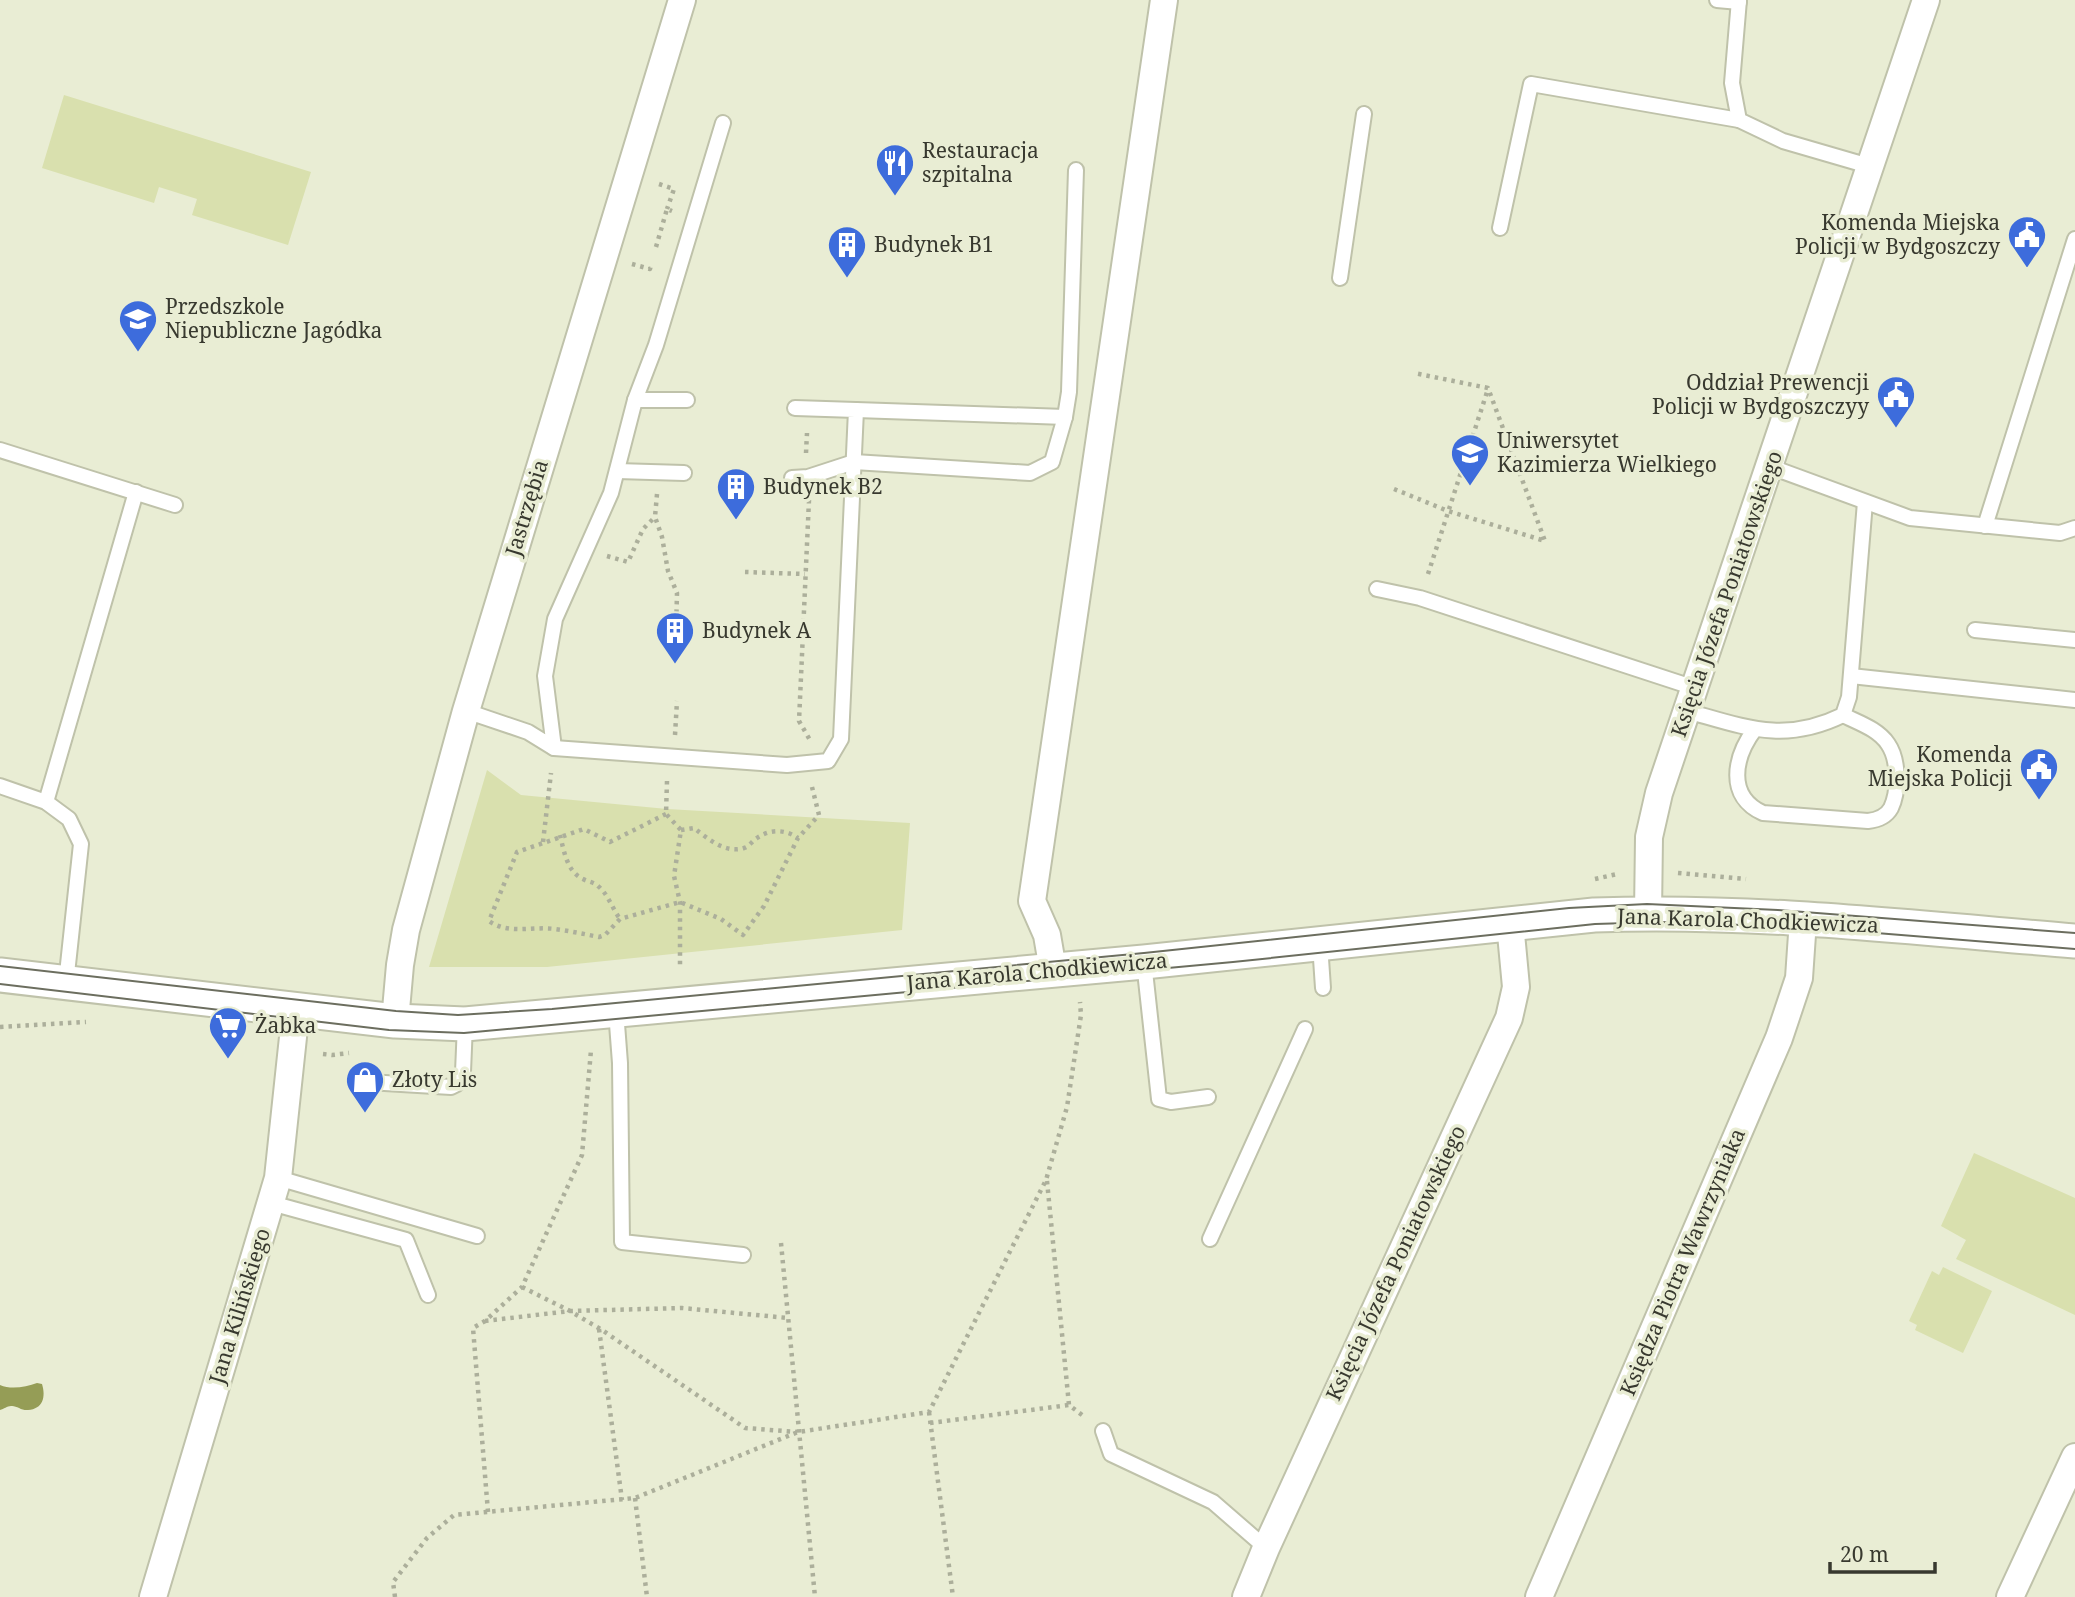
<svg xmlns="http://www.w3.org/2000/svg" width="2075" height="1597" viewBox="0 0 2075 1597" font-family="'Noto Serif',serif">
  <style>
    .green { fill: #d9e0ae }
    .water { fill: #959d56 }
    .lines { fill: none; stroke-linecap: round; stroke-linejoin: round }
    .service-casing { stroke: #bfc2aa; stroke-width: 18 }
    .minor-casing { stroke: #bfc2aa; stroke-width: 30 }
    .tertiary-casing { stroke: #bfc2aa; stroke-width: 37 }
    .path { stroke: #acaf9b; stroke-width: 4.5; stroke-dasharray: 3.5 5; stroke-linecap: butt }
    .service { stroke: #fff; stroke-width: 14 }
    .minor { stroke: #fff; stroke-width: 26 }
    .tertiary { stroke: #fff; stroke-width: 33 }
    .tram { stroke: #6c6e5f; stroke-width: 2 }
    .labels { text-anchor: middle; stroke-width: 7; stroke-linejoin: round; paint-order: stroke }
    .poi-label { font-size: 21px; fill: #38392f; stroke: #e9edd4; text-anchor: start }
    .street-label { font-size: 21px; fill: #38392f; stroke: #e9edd4 }
  </style>
  <rect width="100%" height="100%" fill="#e9edd4"/>
  <g class="green">
    <path d="M 64,95 L 311,172 L 288,245 L 192,215 L 197,199 L 159,187 L 154,203 L 42,168 Z"/>
    <path d="M 487,770 L 521,795 L 667,809 L 910,823 L 902,930 L 547,967 L 429,967 Z"/>
    <path d="M 1974,1153 L 2075,1198 L 2075,1315 L 1956,1259 L 1966,1240 L 1941,1226 Z"/>
    <path d="M 1943,1267 L 1992,1291 L 1963,1353 L 1915,1330 L 1917,1325 L 1909,1321 L 1932,1271 L 1939,1275 Z"/>
  </g>
  <path class="water" d="M 37,1383 L 42,1384 C 46,1397 43,1409 28,1410 C 22,1411 16,1405 11,1406 C 7,1406 4,1409 0,1410 L 0,1385 C 11,1390 26,1387 37,1383 Z"/>
  <g class="lines">
    <g class="service-casing">
      <g id="service">
        <path d="M 1717,0 L 1739,2"/>
        <path d="M 1739,0 L 1732,83 L 1739,120 L 1783,141 L 1869,166"/>
        <path d="M 1500,228 L 1531,84 L 1739,120"/>
        <path d="M 1340,278 L 1364,114"/>
        <path d="M 635,400 L 687,400"/>
        <path d="M 856,410 L 1065,417"/>
        <path d="M 0,450 L 175,505"/>
        <path d="M 1771,467 L 1910,518 L 2060,533 L 2075,528"/>
        <path d="M 617,471 L 684,473"/>
        <path d="M 792,478 L 808,477 L 854,462 L 1030,473 L 1052,462 L 1065,417 L 1069,392 L 1076,170"/>
        <path d="M 1985,526 L 2075,239"/>
        <path d="M 1377,589 L 1420,598 L 1695,688"/>
        <path d="M 1975,630 L 2075,640"/>
        <path d="M 1851,676 L 2075,700"/>
        <path d="M 466,711 L 528,732 L 554,748 L 545,676 L 555,619 L 611,493 L 635,400 L 656,345 L 723,123"/>
        <path d="M 1687,711 C 1745,727 1784,744 1843,715 L 1849,697 L 1865,502"/>
        <path d="M 1755,729 C 1734,757 1726,796 1763,813 L 1868,821 C 1877,820 1886,817 1891,808 C 1899,791 1899,760 1888,744 C 1878,729 1859,723 1843,715"/>
        <path d="M 554,748 L 787,765 L 828,761 L 841,739 L 856,410 L 795,408"/>
        <path d="M 0,786 L 46,802 L 69,819 L 81,844 L 66,983"/>
        <path d="M 46,802 L 136,492"/>
        <path d="M 1320,944 L 1323,988"/>
        <path d="M 1144,962 L 1159,1099 L 1171,1102 L 1208,1097"/>
        <path d="M 616,1011 L 620,1063 L 622,1242 L 743,1255"/>
        <path d="M 368,1082 L 451,1087 L 457,1084 L 463,1072 L 465,1024"/>
        <path d="M 278,1178 L 477,1236"/>
        <path d="M 271,1203 L 406,1240 L 428,1295"/>
        <path d="M 1210,1239 L 1305,1029"/>
        <path d="M 1103,1431 L 1111,1454 L 1213,1502 L 1266,1548"/>
      </g>
    </g>
    <g class="minor-casing">
      <g id="minor">
        <path d="M 1648,914 L 1649,837 L 1659,793 L 1926,0"/>
        <path d="M 1053,970 L 1047,935 L 1032,901 L 1164,0"/>
        <path d="M 395,1021 L 400,965 L 406,930 L 466,711 L 682,0"/>
        <path d="M 153,1597 L 278,1178 L 296,1009"/>
        <path d="M 1246,1597 L 1266,1548 L 1509,1018 L 1516,987 L 1510,923"/>
        <path d="M 1539,1597 L 1779,1038 L 1799,978 L 1803,920"/>
        <path d="M 2010,1597 L 2075,1457"/>
      </g>
    </g>
    <g class="tertiary-casing">
      <path id="tertiary" d="M 0,975 L 395,1021 L 465,1024 L 1144,962 L 1594,915 C 1755,909 1916,928 2075,941"/>
    </g>
    <g class="path">
      <path d="M 659,184 L 674,189 L 667,209"/>
      <path d="M 656,247 L 667,209 L 672,211"/>
      <path d="M 632,264 L 650,269 L 651,265"/>
      <path d="M 806,453 L 807,433"/>
      <path d="M 1394,489 L 1448,511 L 1545,541 L 1488,388 L 1414,373"/>
      <path d="M 657,494 L 655,517 L 662,537 L 668,571 L 677,593 L 676,632"/>
      <path d="M 809,500 L 799,721 L 810,740"/>
      <path d="M 607,556 L 628,562 L 643,529 L 655,517"/>
      <path d="M 745,572 L 805,574"/>
      <path d="M 1428,574 L 1488,389"/>
      <path d="M 675,735 L 677,701"/>
      <path d="M 667,781 L 666,814 L 681,830 L 674,876 L 680,902 L 680,969"/>
      <path d="M 666,814 L 610,842 L 584,829 L 517,852 L 489,921 C 509,935 532,926 555,929 C 570,931 584,934 599,937 L 605,935 L 620,919 L 680,902 L 721,919 L 743,935 L 764,906 L 798,838 L 819,815 L 812,787"/>
      <path d="M 681,830 L 694,828 C 707,838 725,854 744,848 C 749,847 752,841 757,838 C 770,829 785,829 798,838"/>
      <path d="M 560,835 C 564,851 567,872 583,879 C 588,882 594,882 598,886 C 608,894 612,908 620,919"/>
      <path d="M 543,842 L 551,773"/>
      <path d="M 1678,873 L 1746,879"/>
      <path d="M 1595,879 L 1617,874"/>
      <path d="M 0,1027 L 86,1022"/>
      <path d="M 323,1054 L 332,1055 L 349,1053"/>
      <path d="M 1047,1181 L 1069,1405 L 1086,1418"/>
      <path d="M 781,1243 L 815,1597"/>
      <path d="M 522,1287 L 570,1311 L 602,1330 L 745,1428 L 797,1432"/>
      <path d="M 485,1321 L 570,1311 L 682,1308 L 788,1318"/>
      <path d="M 599,1329 L 622,1500"/>
      <path d="M 929,1412 L 953,1597"/>
      <path d="M 930,1423 L 1069,1405"/>
      <path d="M 635,1498 L 647,1597"/>
      <path d="M 488,1512 L 473,1328 L 485,1321 L 522,1287 L 582,1155 L 591,1050"/>
      <path d="M 395,1597 L 393,1582 L 427,1538 L 454,1515 L 635,1498 L 798,1432 L 929,1412 L 1046,1180 L 1067,1107 L 1081,1015 L 1080,1002"/>
    </g>
    <use href="#service" class="service"/>
    <use href="#minor" class="minor"/>
    <use href="#tertiary" class="tertiary"/>
    <g class="tram">
      <path d="M 0,966 L 396,1011 L 458,1015 L 552,1009 L 1144,953 L 1569,908 L 1647,904 L 1778,910 L 2075,933"/>
      <path d="M 0,984 L 389,1030 L 464,1033 L 1233,962 L 1595,924 L 1661,922 L 1723,924 L 1864,932 L 2075,949"/>
    </g>
  </g>
  <defs>
    <g id="restaurant-pin" transform="scale(2.0125)"><path d="M0 17L-7.5 6A9.5 9.5 0 1 1 7.5 6Z" fill="#3d6cdc" stroke="#e9edd4"/><path d="M-5-6h1v4h1v-4h1v4h1v-4h1v5L-1.5 .5V6h-2V.5L-5-1ZM5-6V6H3V1.5H1.5Q1.5-4 5-6Z" fill="#fff"/></g>
    <g id="civic-pin" transform="scale(2.0125)"><path d="M0 17L-7.5 6A9.5 9.5 0 1 1 7.5 6Z" fill="#3d6cdc" stroke="#e9edd4"/><path d="M-.6-6.5H3V-4.5H.6V-3L4-1V1h2V6H-6V1h2V-1L-.6-3ZM-1.2 2.5V6h2.4V2.5Z" fill="#fff"/></g>
    <g id="building-pin" transform="scale(2.0125)"><path d="M0 17L-7.5 6A9.5 9.5 0 1 1 7.5 6Z" fill="#3d6cdc" stroke="#e9edd4"/><path d="M-4-6H4V6H1V3H-1V6H-4ZM-2.5-4.3h1.7v1.8h-1.7ZM.8-4.3h1.7v1.8H.8ZM-2.5-1h1.7V.8h-1.7ZM.8-1h1.7V.8H.8Z" fill="#fff"/></g>
    <g id="school-pin" transform="scale(2.0125)"><path d="M0 17L-7.5 6A9.5 9.5 0 1 1 7.5 6Z" fill="#3d6cdc" stroke="#e9edd4"/><path d="M0-5L7-2L0 1L-7-2ZM-4 1L0 2.5L4 1V4Q0 6-4 4Z" fill="#fff"/></g>
    <g id="university-pin" transform="scale(2.0125)"><path d="M0 17L-7.5 6A9.5 9.5 0 1 1 7.5 6Z" fill="#3d6cdc" stroke="#e9edd4"/><path d="M0-5L7-2L0 1L-7-2ZM-4 1L0 2.5L4 1V4Q0 6-4 4Z" fill="#fff"/></g>
    <g id="supermarket-pin" transform="scale(2.0125)"><path d="M0 17L-7.5 6A9.5 9.5 0 1 1 7.5 6Z" fill="#3d6cdc" stroke="#e9edd4"/><path d="M-6-5.5h2.5l.6 2H6L4.5 2H-2.5L-4.4-4H-6ZM-1.5 3.2a1.3 1.3 0 1 0 .1 0ZM3 3.2a1.3 1.3 0 1 0 .1 0Z" fill="#fff"/></g>
    <g id="shop-pin" transform="scale(2.0125)"><path d="M0 17L-7.5 6A9.5 9.5 0 1 1 7.5 6Z" fill="#3d6cdc" stroke="#e9edd4"/><path d="M-5-2.5h2.3a2.7 3.5 0 0 1 5.4 0H5L5.5 6h-11ZM-1.5-2.5h3a1.5 2.3 0 0 0-3 0Z" fill="#fff"/></g>
  </defs>
  <g fill-rule="evenodd">
    <use href="#restaurant-pin" x="895" y="163"/>
    <use href="#civic-pin" x="2027" y="235"/>
    <use href="#building-pin" x="847" y="245"/>
    <use href="#school-pin" x="138" y="319"/>
    <use href="#civic-pin" x="1896" y="395"/>
    <use href="#university-pin" x="1470" y="453"/>
    <use href="#building-pin" x="736" y="487"/>
    <use href="#building-pin" x="675" y="631"/>
    <use href="#civic-pin" x="2039" y="767"/>
    <use href="#supermarket-pin" x="228" y="1026"/>
    <use href="#shop-pin" x="365" y="1080"/>
  </g>
  <g class="labels">
    <g class="poi-label">
      <text x="922" y="158">Restauracja<tspan x="922" dy="24">szpitalna</tspan></text>
      <text x="2000" y="230" text-anchor="end">Komenda Miejska<tspan x="2000" dy="24">Policji w Bydgoszczy</tspan></text>
      <text x="874" y="252">Budynek B1</text>
      <text x="165" y="314">Przedszkole<tspan x="165" dy="24">Niepubliczne Jagódka</tspan></text>
      <text x="1869" y="390" text-anchor="end">Oddział Prewencji<tspan x="1869" dy="24">Policji w Bydgoszczyy</tspan></text>
      <text x="1497" y="448">Uniwersytet<tspan x="1497" dy="24">Kazimierza Wielkiego</tspan></text>
      <text x="763" y="494">Budynek B2</text>
      <text x="702" y="638">Budynek A</text>
      <text x="2012" y="762" text-anchor="end">Komenda<tspan x="2012" dy="24">Miejska Policji</tspan></text>
      <text x="255" y="1033">Żabka</text>
      <text x="392" y="1087">Złoty Lis</text>
    </g>
    <g class="street-label">
      <text transform="translate(527 508) rotate(-73)" y="7">Jastrzębia</text>
      <text transform="translate(1727 594) rotate(-71)" y="7">Księcia Józefa Poniatowskiego</text>
      <text transform="translate(1748 921) rotate(2)" y="7">Jana Karola Chodkiewicza</text>
      <text transform="translate(1037 972) rotate(-5)" y="7">Jana Karola Chodkiewicza</text>
      <text transform="translate(1683 1262) rotate(-67)" y="7">Księdza Piotra Wawrzyniaka</text>
      <text transform="translate(1396 1263) rotate(-65)" y="7">Księcia Józefa Poniatowskiego</text>
      <text transform="translate(240 1306) rotate(-73)" y="7">Jana Kilińskiego</text>
    </g>
  </g>
  <path d="M1830 1562v10h105v-10" fill="none" stroke="#38392f" stroke-width="3.5"/>
  <text x="1840" y="1562" font-size="21" fill="#38392f" stroke="#e9edd4" stroke-width="5" paint-order="stroke">20 m</text>
</svg>
